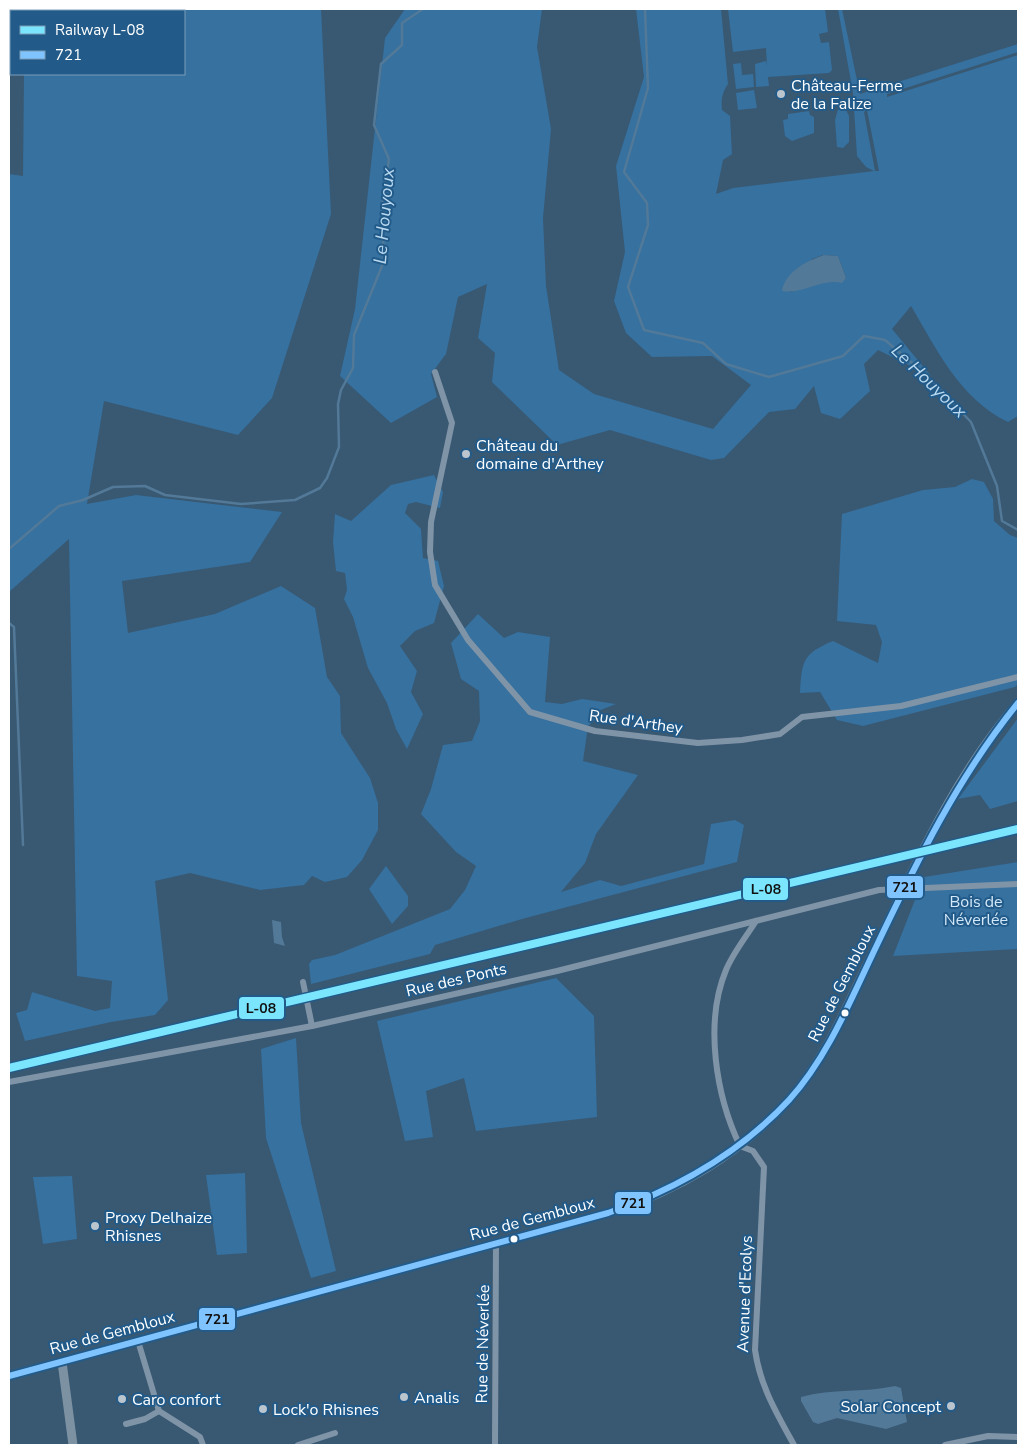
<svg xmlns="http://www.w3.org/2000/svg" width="1027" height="1454" viewBox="0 0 1027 1454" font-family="'Nunito Sans',sans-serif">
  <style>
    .green { fill: #36719f; fill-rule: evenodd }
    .water { fill: #527998 }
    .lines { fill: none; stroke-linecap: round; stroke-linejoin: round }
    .stream { stroke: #527998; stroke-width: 2.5 }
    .street { stroke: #8094a7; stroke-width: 6 }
    .secondary { stroke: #7c92a3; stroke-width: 9 }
    .bus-1-casing { stroke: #225b89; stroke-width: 10 }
    .bus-1 { stroke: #80c4ff; stroke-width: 6 }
    .rail-1-casing { stroke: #225b89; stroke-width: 11 }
    .rail-1 { stroke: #7ae5fd; stroke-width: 8 }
    .poi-dot { fill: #bac5ce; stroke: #225b89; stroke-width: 2 }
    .bus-dot { fill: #fff; stroke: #225b89; stroke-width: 2 }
    .labels { text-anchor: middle; stroke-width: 4; stroke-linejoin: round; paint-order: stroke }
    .poi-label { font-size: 16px; fill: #fff; stroke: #225b89; text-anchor: start }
    .street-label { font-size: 16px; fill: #fff; stroke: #225b89 }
    .park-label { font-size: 16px; fill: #d3e8f8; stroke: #225b89 }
    .water-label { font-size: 18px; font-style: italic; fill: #badaf1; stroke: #225b89 }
    .line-badge { stroke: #225b89; stroke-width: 2 }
    .pale-badge-label { font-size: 14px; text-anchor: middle; font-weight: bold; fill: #111 }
  </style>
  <rect width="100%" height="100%" fill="#395872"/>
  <g class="green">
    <path d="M 24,9 L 321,9 L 331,214 L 272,398 L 238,435 L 104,401 L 87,504 L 136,495 L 282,512 L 250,562 L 122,581 L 128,633 L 215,614 L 281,586 L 315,608 L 327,677 L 340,696 L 341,733 L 370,778 L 378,803 L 378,830 L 362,860 L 347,877 L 325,882 L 312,876 L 304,885 L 260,890 L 190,873 L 155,881 L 168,1000 L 155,1015 L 111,1022 L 25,1041 L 16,1013 L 27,1010 L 32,992 L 95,1011 L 110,1008 L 112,981 L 77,976 L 69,539 L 9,592 L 9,174 L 23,176 L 24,74 L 184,74 L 184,11 L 24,11 Z"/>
    <path d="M 405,9 L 542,9 L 537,47 L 551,129 L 543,218 L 546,286 L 559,370 L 594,394 L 713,429 L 751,385 L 712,356 L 652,357 L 626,333 L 614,301 L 625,252 L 616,166 L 644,77 L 636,9 L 721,9 L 728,84 C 722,93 721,99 722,110 L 730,116 L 732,154 L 723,160 L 716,194 L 733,188 L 874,171 L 866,167 L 857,156 L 853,93 L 838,9 L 842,9 L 860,94 L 1018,44 L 1018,52 L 887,94 L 887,97 L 1018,55 L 1018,416 L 1008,422 C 960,399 937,350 911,306 L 892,329 L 931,376 L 878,350 L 864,364 L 870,391 L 840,419 L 821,413 L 814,386 L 795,409 L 769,412 L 724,458 L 711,460 L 610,430 L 557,445 L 492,382 L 495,353 L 478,338 L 487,284 L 458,297 L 446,354 L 431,374 L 437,397 L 391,423 L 340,376 L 355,309 L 385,38 ZM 867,110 L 879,171 L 875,171 L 864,112 ZM 823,255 L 838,256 L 846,278 L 842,282 L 832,280 L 790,292 L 812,259 Z"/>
    <path d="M 728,9 L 825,9 L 828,32 L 819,34 L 821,43 L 829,42 L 832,70 L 829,73 L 768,77 L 769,86 L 756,87 L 755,64 L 766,61 L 767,66 L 766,48 L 733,52 Z"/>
    <path d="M 741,63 L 742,75 L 753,74 L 754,87 L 736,89 L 733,64 Z"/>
    <path d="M 754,90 L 757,108 L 738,110 L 736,93 Z"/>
    <path d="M 839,106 L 846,110 L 849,116 L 849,142 L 843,148 L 837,147 L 835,120 Z"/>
    <path d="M 809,111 L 810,115 L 814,117 L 814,133 L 792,141 L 785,136 L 783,120 L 788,119 L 788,114 Z"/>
    <path d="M 434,475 L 443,492 L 440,508 L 416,502 L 408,504 L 405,513 L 421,529 L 423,558 L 438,561 L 444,586 L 434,623 L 415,631 L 400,646 L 417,671 L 411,692 L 423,714 L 407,749 L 396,729 L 387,703 L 368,668 L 353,617 L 344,599 L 347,590 L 345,573 L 336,571 L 333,542 L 335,514 L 351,521 L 391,485 Z"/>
    <path d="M 972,479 L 984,482 L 993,499 L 994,521 L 1010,535 L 1018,538 L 1018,684 L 1015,687 L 863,726 L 837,720 L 820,692 L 800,693 C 802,661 802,654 833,641 L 878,663 L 882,642 L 876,625 L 837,621 L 842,514 L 923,490 L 955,487 Z"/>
    <path d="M 478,614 L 504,638 L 518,632 L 550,637 L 545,702 L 562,704 L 582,699 L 616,704 L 598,711 L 598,717 L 588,726 L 583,761 L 638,775 L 596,834 L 585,863 L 561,892 L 600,880 L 621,886 L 704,864 L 711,824 L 735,820 L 744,825 L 737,862 L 522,919 L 435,945 L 430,954 L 311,984 L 309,964 L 312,960 L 335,955 L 450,909 L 465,890 L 476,866 L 456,852 L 421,814 L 431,789 L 443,745 L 472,741 L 480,721 L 479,691 L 461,679 L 451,643 Z"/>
    <path d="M 1018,718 L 1018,801 L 990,809 L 980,795 L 958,799 Z"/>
    <path d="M 1018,862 L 1018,949 L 893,956 L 924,877 Z"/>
    <path d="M 386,866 L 408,896 L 408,906 L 392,924 L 369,889 Z"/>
    <path d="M 556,978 L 594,1016 L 597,1117 L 476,1131 L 464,1078 L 426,1091 L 433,1137 L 405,1141 L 377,1021 Z"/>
    <path d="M 296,1038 L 301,1123 L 336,1271 L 311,1278 L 266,1138 L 261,1049 Z"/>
    <path d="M 245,1173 L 247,1253 L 217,1255 L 206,1175 Z"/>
    <path d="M 72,1176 L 77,1239 L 43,1244 L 33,1177 Z"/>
  </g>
  <g class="water">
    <path d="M 824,255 L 838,256 L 846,278 L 842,283 C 821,278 803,295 782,291 C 785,272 806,261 824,255 Z"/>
    <path d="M 272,920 L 281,922 L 282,937 L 285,946 L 274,943 Z"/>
    <path d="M 895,1386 L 901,1388 L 907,1422 L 886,1429 L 837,1418 L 818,1424 L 813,1422 L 801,1401 L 801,1397 C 832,1388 864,1393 895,1386 Z"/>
  </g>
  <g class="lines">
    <g class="stream">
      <path d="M 645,9 L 648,88 L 624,172 L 647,203 L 648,225 L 628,287 L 644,330 L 703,343 L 726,364 L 769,377 L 843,356 L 864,336 L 885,340 L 925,374 L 971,422 L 997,486 L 1002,521 L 1018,530"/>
      <path d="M 9,549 L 59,506 L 83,500 L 113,487 L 145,486 L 165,495 L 241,504 L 295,500 L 320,488 L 327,478 L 339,447 L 338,404 L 341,390 L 353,368 L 354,335 L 384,261 L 382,207 L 389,159 L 374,125 L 381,64 L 402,45 L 402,23 L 423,9"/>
      <path d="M 9,623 L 14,627 L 23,845"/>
    </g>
    <g class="street">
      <path d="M 435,372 L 452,423 L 431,522 L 430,552 L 435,585 L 468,640 L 530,712 L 595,731 L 698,743 L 742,740 L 780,734 L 802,717 L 901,706 L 1018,677"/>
      <path d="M 756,921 C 746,937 733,953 726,970 C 704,1023 716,1096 740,1146 L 753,1151 L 764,1167 L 755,1350 C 760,1386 777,1414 794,1445"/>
      <path d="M 303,982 L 312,1026"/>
      <path d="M 9,1082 L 312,1026 L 557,971 L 879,890 L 1018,884"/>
      <path d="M 138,1341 L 159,1411 L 200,1437 L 203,1445"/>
      <path d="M 126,1424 L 145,1419 L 159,1411"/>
      <path d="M 298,1445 L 335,1433"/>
      <path d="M 495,1445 L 496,1243"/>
      <path d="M 945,1445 L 988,1436 L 1018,1437"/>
    </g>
    <g class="secondary">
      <path d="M 62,1362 L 73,1445"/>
      <path d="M 9,1376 L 608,1213 C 679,1190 738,1155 789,1100 C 823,1062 844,1013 866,967 C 911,875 951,780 1018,703"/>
    </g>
    <g class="bus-1-casing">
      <path id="bus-1" d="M 9,1376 L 608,1213 C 676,1189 739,1154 789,1100 C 828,1057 851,999 876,947 C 917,861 958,777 1018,703"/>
    </g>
    <use href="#bus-1" class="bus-1"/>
    <g class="rail-1-casing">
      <path id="rail-1" d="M 9,1068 L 1018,829"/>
    </g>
    <use href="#rail-1" class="rail-1"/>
  </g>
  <g class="poi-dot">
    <circle cx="781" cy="94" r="5"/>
    <circle cx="466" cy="454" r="5"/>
    <circle cx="95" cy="1226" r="5"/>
    <circle cx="404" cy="1397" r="5"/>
    <circle cx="122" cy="1399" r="5"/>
    <circle cx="951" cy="1406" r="5"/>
    <circle cx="263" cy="1409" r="5"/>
  </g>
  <g class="bus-dot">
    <circle cx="845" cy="1013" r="4.5"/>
    <circle cx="514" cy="1239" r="4.5"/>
  </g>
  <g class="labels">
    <g class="poi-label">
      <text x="791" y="91">Château-Ferme<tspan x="791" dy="18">de la Falize</tspan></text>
      <text x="476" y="451">Château du<tspan x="476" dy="18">domaine d'Arthey</tspan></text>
      <text x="105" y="1223">Proxy Delhaize<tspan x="105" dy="18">Rhisnes</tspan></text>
      <text x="414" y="1403">Analis</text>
      <text x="132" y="1405">Caro confort</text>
      <text x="941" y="1412" text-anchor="end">Solar Concept</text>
      <text x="273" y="1415">Lock'o Rhisnes</text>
    </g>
    <g class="street-label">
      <text transform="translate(636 721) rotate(8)" y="6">Rue d'Arthey</text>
      <text transform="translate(456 979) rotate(-13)" y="6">Rue des Ponts</text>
      <text transform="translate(841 983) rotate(-63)" y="6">Rue de Gembloux</text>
      <text transform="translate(532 1218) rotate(-15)" y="6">Rue de Gembloux</text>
      <text transform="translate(744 1294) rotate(-88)" y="6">Avenue d'Ecolys</text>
      <text transform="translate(112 1332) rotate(-15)" y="6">Rue de Gembloux</text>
      <text transform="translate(482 1344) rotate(-89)" y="6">Rue de Néverlée</text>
    </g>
    <g class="park-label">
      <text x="976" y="907">Bois de<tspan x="976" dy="18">Néverlée</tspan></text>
    </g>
    <g class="water-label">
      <text transform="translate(384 216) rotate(-85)" y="6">Le Houyoux</text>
      <text transform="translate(929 381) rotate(44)" y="6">Le Houyoux</text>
    </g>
  </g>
  <g class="line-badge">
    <rect x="886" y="875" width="38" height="24" rx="5" fill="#80c4ff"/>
    <rect x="742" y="877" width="47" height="24" rx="5" fill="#7ae5fd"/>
    <rect x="238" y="996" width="47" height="24" rx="5" fill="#7ae5fd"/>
    <rect x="614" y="1191" width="38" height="24" rx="5" fill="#80c4ff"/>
    <rect x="198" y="1307" width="38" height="24" rx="5" fill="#80c4ff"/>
  </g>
  <g class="pale-badge-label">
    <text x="905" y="892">721</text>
    <text x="766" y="894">L-08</text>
    <text x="261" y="1013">L-08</text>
    <text x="633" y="1208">721</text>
    <text x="217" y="1324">721</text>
  </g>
  <rect width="1027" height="1454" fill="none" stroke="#ffffff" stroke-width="20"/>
  <rect x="10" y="10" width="175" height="65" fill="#225b89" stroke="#7a9db8"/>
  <rect x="20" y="26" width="25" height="8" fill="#7ae5fd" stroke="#7a9db8"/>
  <text x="55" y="35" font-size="15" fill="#ffffff">Railway L-08</text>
  <rect x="20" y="51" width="25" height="8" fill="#80c4ff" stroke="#7a9db8"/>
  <text x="55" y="60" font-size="15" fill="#ffffff">721</text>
</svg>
